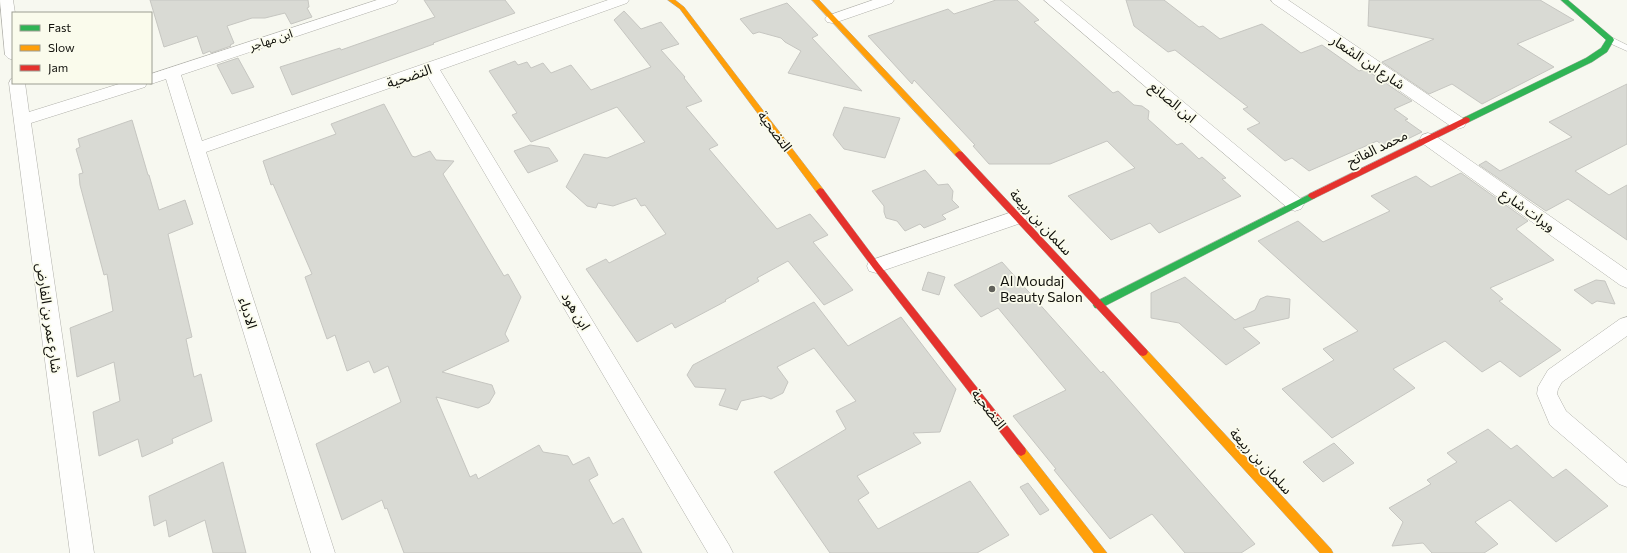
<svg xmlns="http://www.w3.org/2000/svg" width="1627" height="553" viewBox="0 0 1627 553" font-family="Commissioner,'Noto Sans Arabic',sans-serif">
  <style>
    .building { fill: #d9dad4; stroke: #c6c6c1 }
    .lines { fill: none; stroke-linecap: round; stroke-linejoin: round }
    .lane-casing { stroke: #b0b0aa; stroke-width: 1 }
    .street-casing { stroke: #b0b0aa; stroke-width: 1 }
    .fast-casing { stroke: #b0b0aa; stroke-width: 1 }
    .slow-casing { stroke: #b0b0aa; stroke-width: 1 }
    .jam-casing { stroke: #b0b0aa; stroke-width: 1 }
    .lane { fill: #fefefd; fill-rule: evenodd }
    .street { fill: #fefefd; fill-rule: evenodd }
    .fast { fill: #30b455; fill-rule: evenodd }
    .slow { fill: #ff9f0a; fill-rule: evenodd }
    .jam { fill: #e5322d; fill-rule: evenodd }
    .poi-dot { fill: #61615b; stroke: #fafbec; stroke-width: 1.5 }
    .labels { text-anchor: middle; stroke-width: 3.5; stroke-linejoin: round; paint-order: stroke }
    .far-street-label { font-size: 12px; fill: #10100b; stroke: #fafbec }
    .street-label { font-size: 14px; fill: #10100b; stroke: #fafbec }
    .poi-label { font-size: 14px; fill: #10100b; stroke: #fafbec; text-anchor: start }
  </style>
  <rect width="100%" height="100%" fill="#f7f8f0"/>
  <g class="building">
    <path d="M 150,0 L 308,0 L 309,7 L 307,8 L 312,17 L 291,24 L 285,13 L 265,18 L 252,18 L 227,26 L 234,43 L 230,45 L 231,46 L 211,53 L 210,51 L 203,54 L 197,36 L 164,47 Z"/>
    <path d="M 424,0 L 505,0 L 515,13 L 433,43 L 434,44 L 292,95 L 280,67 L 340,48 L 341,50 L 435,17 Z"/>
    <path d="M 996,0 L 1017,0 L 1039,20 L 1034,22 L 1113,93 L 1118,91 L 1134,105 L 1142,106 L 1149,111 L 1148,119 L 1177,145 L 1182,143 L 1199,159 L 1202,157 L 1226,178 L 1222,179 L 1241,196 L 1159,233 L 1150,223 L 1111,240 L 1068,196 L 1135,168 L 1107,141 L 1050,164 L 989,164 L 973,146 L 975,145 L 914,80 L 912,84 L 868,36 L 948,9 L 954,14 Z"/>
    <path d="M 1126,0 L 1164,0 L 1199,27 L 1203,26 L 1220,39 L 1262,24 L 1301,53 L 1322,45 L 1359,71 L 1365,69 L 1412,101 L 1394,109 L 1408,119 L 1405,120 L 1422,132 L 1387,149 L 1377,141 L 1309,171 L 1292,158 L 1285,161 L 1247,129 L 1260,123 L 1243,109 L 1248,107 L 1175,50 L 1168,52 L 1134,26 Z"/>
    <path d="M 1369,0 L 1540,0 L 1574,20 L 1517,44 L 1554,67 L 1482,104 L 1452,84 L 1429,94 L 1382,62 L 1434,39 L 1368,26 Z"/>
    <path d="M 787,3 L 818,35 L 812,38 L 862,91 L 788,73 L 801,51 L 785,42 L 781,38 L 759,32 L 753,34 L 740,19 Z"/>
    <path d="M 624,11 L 641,29 L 661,22 L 679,44 L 661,50 L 685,77 L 684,78 L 702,101 L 686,107 L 718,145 L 709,149 L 777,229 L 810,214 L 828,235 L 813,242 L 853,290 L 824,305 L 788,261 L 757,278 L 759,281 L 725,300 L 726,301 L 675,328 L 672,323 L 637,342 L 586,269 L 606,259 L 609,263 L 666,234 L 645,205 L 641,206 L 636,198 L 613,206 L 598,203 L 596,208 L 587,206 L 566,187 L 584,154 L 607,158 L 645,142 L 617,107 L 531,142 L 512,115 L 517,113 L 489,71 L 515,61 L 518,65 L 527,62 L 531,68 L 543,63 L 551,73 L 571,65 L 591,90 L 651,67 L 614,20 Z"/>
    <path d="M 238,58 L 254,87 L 232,94 L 217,65 Z"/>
    <path d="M 1627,84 L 1627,144 L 1575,171 L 1609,195 L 1627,185 L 1627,240 L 1568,199 L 1546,211 L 1479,165 L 1486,161 L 1500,171 L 1572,137 L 1549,122 Z"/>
    <path d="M 384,104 L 412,156 L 415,157 L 430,151 L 436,160 L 454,161 L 443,174 L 504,276 L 508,274 L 521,297 L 505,334 L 509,341 L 442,372 L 492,385 L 495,393 L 489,403 L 478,408 L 436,397 L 470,477 L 476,474 L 478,479 L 539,445 L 543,452 L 568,456 L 573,465 L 589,457 L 598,475 L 589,480 L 613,524 L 623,518 L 642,553 L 404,553 L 387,508 L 385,509 L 382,500 L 342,520 L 316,444 L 401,402 L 388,366 L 374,373 L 369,361 L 347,371 L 335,335 L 327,339 L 305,277 L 312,274 L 273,184 L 271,185 L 263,161 L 336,134 L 331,124 Z"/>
    <path d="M 844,107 L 900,118 L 885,158 L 844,149 L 833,135 Z"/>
    <path d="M 132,120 L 148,175 L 149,175 L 159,210 L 185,200 L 193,224 L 168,234 L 192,337 L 186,339 L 194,377 L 201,374 L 212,421 L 172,439 L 173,443 L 142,457 L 138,439 L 99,456 L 93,412 L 120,401 L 114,362 L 77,377 L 70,328 L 113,311 L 107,274 L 104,275 L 80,185 L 79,174 L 83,173 L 76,149 L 80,147 L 78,139 Z"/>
    <path d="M 530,145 L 549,148 L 558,161 L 528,173 L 514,151 Z"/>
    <path d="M 925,170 L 938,185 L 948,184 L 953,191 L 952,200 L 959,207 L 942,215 L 946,219 L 924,228 L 920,224 L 905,231 L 897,221 L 886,218 L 884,212 L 884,206 L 872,191 Z"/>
    <path d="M 1461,173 L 1528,221 L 1516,229 L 1554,260 L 1490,288 L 1503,299 L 1499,301 L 1561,350 L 1520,377 L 1500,361 L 1482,372 L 1445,341 L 1393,369 L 1415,388 L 1332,438 L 1282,389 L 1334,360 L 1323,349 L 1358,331 L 1258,241 L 1298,221 L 1323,242 L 1390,211 L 1371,196 L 1416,176 L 1431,187 Z"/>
    <path d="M 1002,262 L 1101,373 L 1103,371 L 1255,544 L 1241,553 L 1185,553 L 1152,514 L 1110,539 L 1054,470 L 1056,469 L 1013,416 L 1066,390 L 998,308 L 981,317 L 954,285 Z"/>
    <path d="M 928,272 L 945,277 L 939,295 L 922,290 Z"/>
    <path d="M 1185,277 L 1235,320 L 1255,310 L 1260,299 L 1267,296 L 1290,299 L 1289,318 L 1243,328 L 1260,343 L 1226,365 L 1179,323 L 1151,318 L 1151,293 Z"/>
    <path d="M 1596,280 L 1605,281 L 1615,304 L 1597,301 L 1592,304 L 1574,290 Z"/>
    <path d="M 814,302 L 848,346 L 901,317 L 956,389 L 940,432 L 913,433 L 921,443 L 857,476 L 869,493 L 858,500 L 878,529 L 970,481 L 1009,535 L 977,553 L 830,553 L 774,472 L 846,429 L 836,411 L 856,401 L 814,348 L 777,367 L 788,382 L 783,393 L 771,399 L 763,396 L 741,401 L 737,410 L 719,405 L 726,389 L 695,387 L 687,375 L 693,365 Z"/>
    <path d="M 1488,429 L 1511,449 L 1517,445 L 1553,478 L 1566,469 L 1608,506 L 1556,542 L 1510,500 L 1475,522 L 1498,544 L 1484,553 L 1432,553 L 1423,543 L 1392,546 L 1403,522 L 1389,508 L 1431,484 L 1427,480 L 1457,462 L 1447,453 Z"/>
    <path d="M 1334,443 L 1354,463 L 1323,482 L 1303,462 Z"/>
    <path d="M 223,462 L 246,553 L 213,553 L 205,520 L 169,537 L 166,520 L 154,526 L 149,496 Z"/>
    <path d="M 1028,483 L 1049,510 L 1040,515 L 1020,487 Z"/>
  </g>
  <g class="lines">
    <g class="lane-casing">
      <path id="lane" d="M 1607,38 L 1613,38 L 1627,45 L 1627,51 L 1607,42 Z"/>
    </g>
    <g class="street-casing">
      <g id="street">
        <path d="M 0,0 L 13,0 L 15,13 L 13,13 L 13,60 L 8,58 L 5,55 Z"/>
        <path d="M 377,0 L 398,0 L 396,3 L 181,75 L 202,141 L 608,0 L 629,0 L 627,3 L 440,70 L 729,545 L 733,553 L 708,553 L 427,75 L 206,152 L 335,553 L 311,553 L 166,79 L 151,84 L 147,83 L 151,83 L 151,74 Z"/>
        <path d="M 873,0 L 894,0 L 892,3 L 837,22 L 832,23 L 827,22 L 825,19 L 827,16 Z"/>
        <path d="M 1044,0 L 1060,0 L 1301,199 L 1304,204 L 1301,209 L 1295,211 L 1289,209 Z"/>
        <path d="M 1271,0 L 1288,0 L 1464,119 L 1466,123 L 1464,127 L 1458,129 L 1452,127 L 1273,3 Z"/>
        <path d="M 11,79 L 13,79 L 13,83 L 25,83 L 29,112 L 122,83 L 147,83 L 145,87 L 31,123 L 94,553 L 70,553 L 9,83 Z"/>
        <path d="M 1428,133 L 1434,135 L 1627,270 L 1627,288 L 1620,285 L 1422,143 L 1420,139 L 1422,135 Z"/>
        <path d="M 1018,210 L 1024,212 L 1027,217 L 1024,222 L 876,273 L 869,271 L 867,266 L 869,261 Z"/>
        <path d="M 1627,317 L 1627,336 L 1562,382 L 1558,389 L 1557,394 L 1566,411 L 1627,463 L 1627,487 L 1619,484 L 1550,425 L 1537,394 L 1538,387 L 1548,370 L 1620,319 Z"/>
      </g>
    </g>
    <g class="fast-casing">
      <g id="fast">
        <path d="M 1561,0 L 1568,0 L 1613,38 L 1614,40 L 1607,52 L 1592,62 L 1469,122 L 1463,122 L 1462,120 L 1463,118 L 1586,58 L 1601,48 L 1606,40 Z"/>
        <path d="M 1312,193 L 1316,196 L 1315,198 L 1101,308 L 1095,308 L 1093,305 L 1095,302 Z"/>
      </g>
    </g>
    <g class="slow-casing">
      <g id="slow">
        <path d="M 668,0 L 675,0 L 684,7 L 823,189 L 824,191 L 823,193 L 817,193 L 680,9 Z"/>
        <path d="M 812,0 L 819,0 L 962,152 L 963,154 L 962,156 L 956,156 Z"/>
        <path d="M 1143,348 L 1146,349 L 1331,549 L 1333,553 L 1320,553 L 1140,355 L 1138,352 L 1140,349 Z"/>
        <path d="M 1021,446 L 1025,448 L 1107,553 L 1094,553 L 1017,454 L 1016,451 L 1017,448 Z"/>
      </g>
    </g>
    <g class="jam-casing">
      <g id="jam">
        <path d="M 1466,117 L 1469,118 L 1470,120 L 1469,122 L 1315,198 L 1312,199 L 1308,196 L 1309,194 Z"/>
        <path d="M 959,151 L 962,152 L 1146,349 L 1148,352 L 1146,355 L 1143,356 L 1140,355 L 956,156 L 955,154 Z"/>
        <path d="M 820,188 L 823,189 L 879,264 L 1025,448 L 1026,451 L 1025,454 L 1021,456 L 1017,454 L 873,268 L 817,193 L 816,191 Z"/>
      </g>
    </g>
    <use href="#lane" class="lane"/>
    <use href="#street" class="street"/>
    <use href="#fast" class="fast"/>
    <use href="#slow" class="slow"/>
    <use href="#jam" class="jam"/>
  </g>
  <circle class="poi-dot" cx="992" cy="289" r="4"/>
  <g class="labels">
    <g class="far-street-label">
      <text transform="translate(271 40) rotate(-18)" y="4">ابن مهاجر</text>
    </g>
    <g class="street-label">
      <text transform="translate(1368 62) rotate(34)" y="5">شارع ابن الشعار</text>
      <text transform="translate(409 76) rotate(-19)" y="5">التضحية</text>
      <text transform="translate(1173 102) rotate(40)" y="5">ابن الصانع</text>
      <text transform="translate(775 131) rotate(53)" y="5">التضحية</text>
      <text transform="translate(1377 148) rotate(-26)" y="5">محمد الفاتح</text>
      <text transform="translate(1528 210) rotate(35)" y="5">ويرات شارع</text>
      <text transform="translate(1041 222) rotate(47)" y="5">سلمان بن ربيعة</text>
      <text transform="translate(576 311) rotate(59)" y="5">ابن هود</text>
      <text transform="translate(248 313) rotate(73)" y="5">الادباء</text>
      <text transform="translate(49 318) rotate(82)" y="5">شارع عمر بن الفارض</text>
      <text transform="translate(989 409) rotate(52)" y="5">التضحية</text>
      <text transform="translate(1261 461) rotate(47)" y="5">سلمان بن ربيعة</text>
    </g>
    <g class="poi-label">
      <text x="1000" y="286">Al Moudaj<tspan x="1000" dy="16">Beauty Salon</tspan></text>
    </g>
  </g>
  <rect x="12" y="12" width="140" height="72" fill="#fafbec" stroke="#9c9d92"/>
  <rect x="20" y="25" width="20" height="6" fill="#30b455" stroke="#9c9d92"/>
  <text x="48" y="32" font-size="12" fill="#10100b">Fast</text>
  <rect x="20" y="45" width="20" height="6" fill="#ff9f0a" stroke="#9c9d92"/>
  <text x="48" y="52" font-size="12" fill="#10100b">Slow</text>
  <rect x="20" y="65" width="20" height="6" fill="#e5322d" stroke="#9c9d92"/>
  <text x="48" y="72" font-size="12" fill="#10100b">Jam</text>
</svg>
